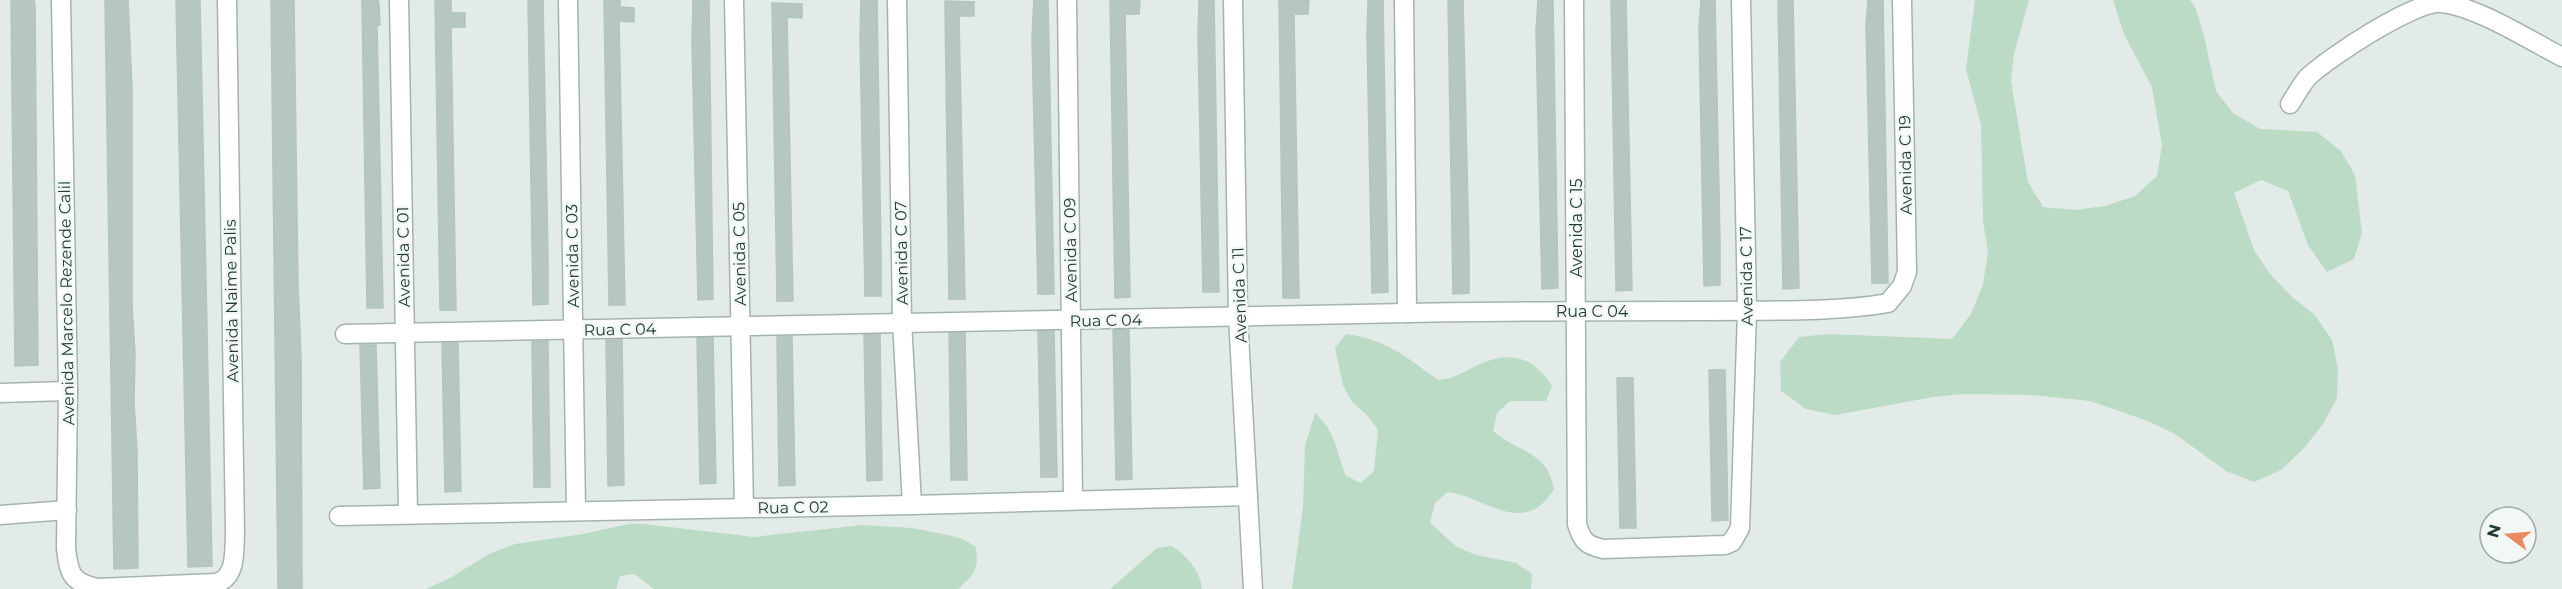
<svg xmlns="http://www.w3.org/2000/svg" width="2562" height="589" viewBox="0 0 2562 589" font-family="Montserrat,sans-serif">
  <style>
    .green { fill: #bbdbc6 }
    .building { fill: #b7c6c1; stroke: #b4c4bf; stroke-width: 1.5 }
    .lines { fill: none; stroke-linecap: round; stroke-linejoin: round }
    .minor-casing { stroke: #a5b3ae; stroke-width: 21 }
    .minor { stroke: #fff; stroke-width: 18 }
    .labels { text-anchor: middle; stroke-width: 5; stroke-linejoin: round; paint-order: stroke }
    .street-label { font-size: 16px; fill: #233b36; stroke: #f2f8f5 }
  </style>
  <rect width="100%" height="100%" fill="#e2ebe7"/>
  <g class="green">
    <path d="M 1975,0 L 2029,0 L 2014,54 L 2011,81 L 2028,182 L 2043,207 L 2074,210 L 2105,206 L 2135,196 L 2157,176 L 2162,145 L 2152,87 L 2124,34 L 2113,0 L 2190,0 L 2196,9 L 2204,36 L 2216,91 L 2233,113 L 2260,129 L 2317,132 L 2341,151 L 2355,175 L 2362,233 L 2354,259 L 2327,272 L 2308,245 L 2288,191 L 2261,180 L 2234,193 L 2254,250 L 2270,274 L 2292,297 L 2315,315 L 2332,340 L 2338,369 L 2337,398 L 2323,424 L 2305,447 L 2281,470 L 2254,482 L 2226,471 L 2175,434 L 2148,421 L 2090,401 L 2031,395 L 1962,394 L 1933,397 L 1835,415 L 1806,409 L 1781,391 L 1780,362 L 1799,337 L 1828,334 L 1952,339 L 1971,314 L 1983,284 L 1988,252 L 1983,221 L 1981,125 L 1966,69 Z"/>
    <path d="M 1346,334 C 1385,339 1407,357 1438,380 C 1459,378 1467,369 1485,362 C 1514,350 1537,361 1552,386 L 1546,401 L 1510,401 L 1497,413 L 1493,431 C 1519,454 1547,450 1554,489 C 1525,538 1487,498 1448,492 L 1435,503 L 1430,523 L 1457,547 L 1476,555 L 1516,563 L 1532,574 L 1531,589 L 1292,589 L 1303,506 L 1305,446 L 1315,413 C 1336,432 1336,451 1346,476 L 1361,483 L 1374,471 L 1378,430 L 1367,415 L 1352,402 L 1343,385 L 1335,348 Z"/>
    <path d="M 629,524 L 644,524 L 754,537 L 862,525 L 912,528 L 948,535 L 962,539 L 975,546 C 980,568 975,574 958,589 L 654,589 L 634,574 L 620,576 L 616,589 L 426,589 L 450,578 L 489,554 L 515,544 L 583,534 Z"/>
    <path d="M 1171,546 C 1187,555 1200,571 1202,589 L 1110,589 L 1157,548 Z"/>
  </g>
  <g class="building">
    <path d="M 11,0 L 34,0 L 35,5 L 38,365 L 15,366 Z"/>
    <path d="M 105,0 L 128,0 L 132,88 L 132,305 L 135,354 L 134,403 L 137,450 L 138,568 L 114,569 Z"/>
    <path d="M 176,0 L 200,0 L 212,566 L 188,567 Z"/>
    <path d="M 271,0 L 294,0 L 298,285 L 301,356 L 302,589 L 278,589 Z"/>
    <path d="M 362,0 L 378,0 L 379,5 L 380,25 L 377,25 L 383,308 L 367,308 Z"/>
    <path d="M 435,0 L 451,0 L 451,13 L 465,13 L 465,27 L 451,27 L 456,310 L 440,310 Z"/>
    <path d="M 528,0 L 543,0 L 548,260 L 548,304 L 533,305 Z"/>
    <path d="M 604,0 L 620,0 L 620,7 L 634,8 L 634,22 L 619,21 L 625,305 L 609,305 Z"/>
    <path d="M 693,0 L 709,0 L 713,299 L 698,300 L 692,42 Z"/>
    <path d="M 861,0 L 877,0 L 881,252 L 881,296 L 865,296 L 860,38 Z"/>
    <path d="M 1034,0 L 1048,0 L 1054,294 L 1038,294 L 1032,36 Z"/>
    <path d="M 1110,0 L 1140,0 L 1139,14 L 1125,14 L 1130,297 L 1115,298 Z"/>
    <path d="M 1199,0 L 1214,0 L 1219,292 L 1203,292 L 1198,35 Z"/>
    <path d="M 1279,0 L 1309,0 L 1308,14 L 1294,14 L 1299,298 L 1283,298 Z"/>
    <path d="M 1368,0 L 1383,0 L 1388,292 L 1372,293 L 1367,35 Z"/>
    <path d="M 1448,0 L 1463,0 L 1469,250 L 1469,293 L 1453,294 Z"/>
    <path d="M 1538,0 L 1553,0 L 1558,288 L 1542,289 L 1536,31 Z"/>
    <path d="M 1611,0 L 1626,0 L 1632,290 L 1616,291 Z"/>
    <path d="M 1701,0 L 1715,0 L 1720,241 L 1720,285 L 1704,286 L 1699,28 Z"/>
    <path d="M 1778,0 L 1793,0 L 1799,288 L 1783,289 Z"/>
    <path d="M 1868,0 L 1883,0 L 1888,283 L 1872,283 L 1866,25 Z"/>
    <path d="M 945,1 L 974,2 L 974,16 L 959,16 L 965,299 L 949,299 Z"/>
    <path d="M 772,3 L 802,4 L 802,18 L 787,17 L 793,301 L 777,301 Z"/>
    <path d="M 1113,329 L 1129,329 L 1132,479 L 1116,480 Z"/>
    <path d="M 1038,331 L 1054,331 L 1057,477 L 1041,477 Z"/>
    <path d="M 965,332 L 967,480 L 951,480 L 949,333 Z"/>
    <path d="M 880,334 L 882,480 L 867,481 L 864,335 Z"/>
    <path d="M 792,336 L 795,485 L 779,486 L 777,337 Z"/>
    <path d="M 697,338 L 713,338 L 716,483 L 700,484 Z"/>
    <path d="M 606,340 L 622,340 L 624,485 L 608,486 Z"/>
    <path d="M 548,341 L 550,487 L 534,487 L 532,342 Z"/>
    <path d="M 442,343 L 458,343 L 461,491 L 445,492 Z"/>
    <path d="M 360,345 L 376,345 L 380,488 L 364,489 Z"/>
    <path d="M 1709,370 L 1725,370 L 1728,520 L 1712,521 Z"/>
    <path d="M 1617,378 L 1633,378 L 1636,528 L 1620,528 Z"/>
  </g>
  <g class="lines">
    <g class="minor-casing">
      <g id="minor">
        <path d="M 61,0 L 68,391 L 66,548 C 69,574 71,582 97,588 L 216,583 C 237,578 234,550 235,533 L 227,0"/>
        <path d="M 399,0 L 408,514"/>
        <path d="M 568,0 L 576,511"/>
        <path d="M 734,0 L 744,508"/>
        <path d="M 897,0 L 902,321 L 912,505"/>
        <path d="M 1067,0 L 1073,499"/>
        <path d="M 1233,0 L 1238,317 L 1253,589"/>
        <path d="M 1404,0 L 1407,313"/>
        <path d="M 1574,0 L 1577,524 C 1582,541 1586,545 1603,549 L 1725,545 L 1732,542 L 1740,528 L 1747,311 L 1741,0"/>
        <path d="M 2290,104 C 2296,95 2301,85 2308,77 C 2328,58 2415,0 2442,3 C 2478,7 2529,40 2562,57"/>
        <path d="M 345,334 C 699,328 1053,318 1408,313 C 1506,311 1604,311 1702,311 C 1760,310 1832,313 1888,303 L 1902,286 L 1907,272 L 1902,0"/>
        <path d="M 0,393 L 68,391"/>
        <path d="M 0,515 L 67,510"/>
        <path d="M 339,516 L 912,505 L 1248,496"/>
      </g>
    </g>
    <use href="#minor" class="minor"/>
  </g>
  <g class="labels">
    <g class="street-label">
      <text transform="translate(1905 165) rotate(-91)" y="6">Avenida C 19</text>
      <text transform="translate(1576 228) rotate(-90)" y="6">Avenida C 15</text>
      <text transform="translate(1070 250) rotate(-91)" y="6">Avenida C 09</text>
      <text transform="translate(901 253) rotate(-91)" y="6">Avenida C 07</text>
      <text transform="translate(739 254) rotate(-91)" y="6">Avenida C 05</text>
      <text transform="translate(572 256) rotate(-91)" y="6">Avenida C 03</text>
      <text transform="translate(403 257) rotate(-91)" y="6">Avenida C 01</text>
      <text transform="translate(1746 276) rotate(-91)" y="6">Avenida C 17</text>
      <text transform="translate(1239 295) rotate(-92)" y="6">Avenida C 11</text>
      <text transform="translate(231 301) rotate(-91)" y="6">Avenida Naime Palis</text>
      <text transform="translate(66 303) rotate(-91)" y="6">Avenida Marcelo Rezende Calil</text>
      <text x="1592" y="317">Rua C 04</text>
      <text transform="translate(1106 320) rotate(-1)" y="6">Rua C 04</text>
      <text transform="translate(620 329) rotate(-1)" y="6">Rua C 04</text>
      <text transform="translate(793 507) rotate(-1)" y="6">Rua C 02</text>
    </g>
  </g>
  <g transform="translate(2508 535) rotate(286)"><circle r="28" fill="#f2f8f5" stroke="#9faca9" stroke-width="1.5"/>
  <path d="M0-4.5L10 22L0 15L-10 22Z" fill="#eb8a60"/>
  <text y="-9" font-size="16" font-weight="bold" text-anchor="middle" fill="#233b36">N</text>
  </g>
</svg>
